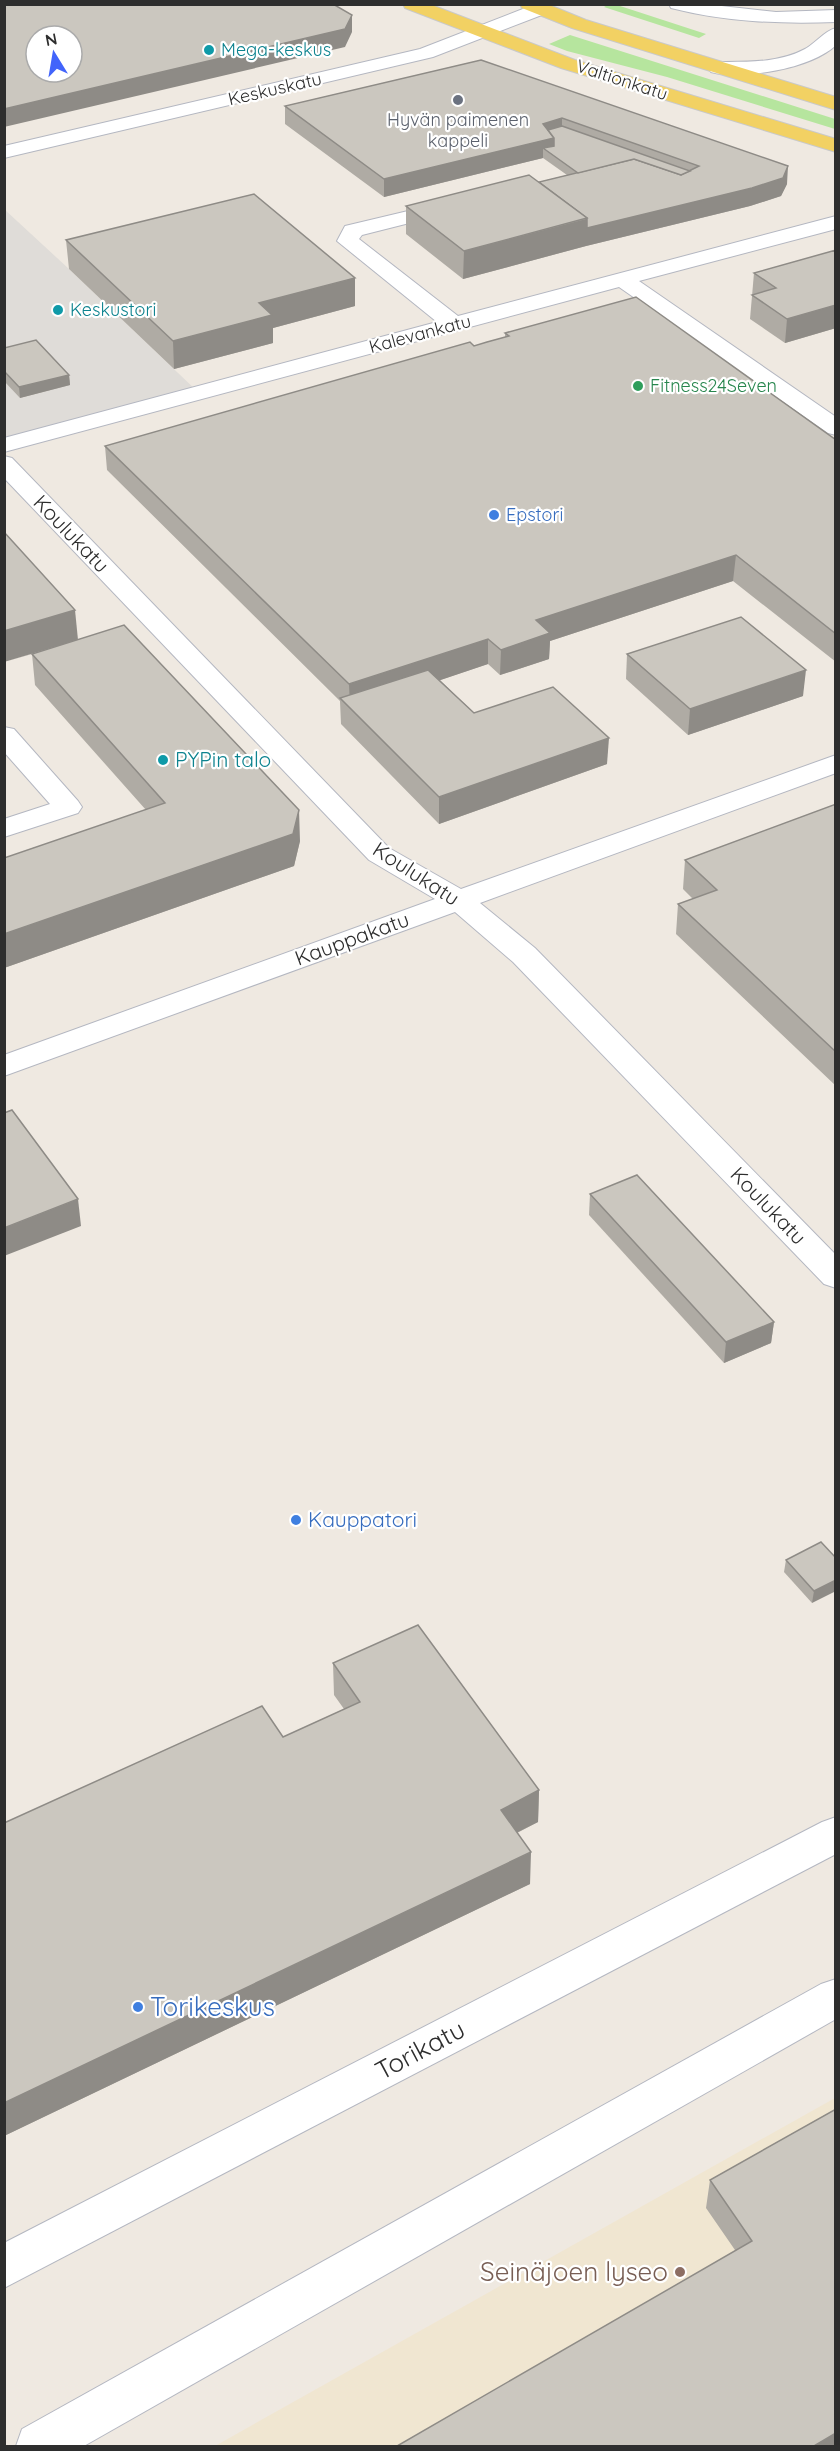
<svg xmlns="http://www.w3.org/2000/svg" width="840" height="2451" viewBox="0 0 840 2451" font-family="Quicksand,sans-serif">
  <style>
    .education { fill: #f0e6d1 }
    .green { fill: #b6e59e }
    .plaza { fill: #dfdcd8 }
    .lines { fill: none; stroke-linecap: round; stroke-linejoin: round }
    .minor-casing { stroke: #b4b7c1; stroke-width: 2 }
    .major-casing { stroke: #c9c9c9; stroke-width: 2 }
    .minor { fill: #fff; fill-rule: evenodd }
    .major { fill: #f2d163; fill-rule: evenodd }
    .wall { fill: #afaba4 }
    .shaded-wall { fill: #8e8b86 }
    .building { fill: #cbc7bf; stroke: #8e8b86; stroke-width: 1.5; fill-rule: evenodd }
    .culture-dot { fill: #0f9aa8; stroke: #fff; stroke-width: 2 }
    .worship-dot { fill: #6b7280; stroke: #fff; stroke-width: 2 }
    .leisure-dot { fill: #2e9e5b; stroke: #fff; stroke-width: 2 }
    .shop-dot { fill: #3f7fe0; stroke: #fff; stroke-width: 2 }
    .education-dot { fill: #8d6e63; stroke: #fff; stroke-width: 2 }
    .labels { text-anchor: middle; stroke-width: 4.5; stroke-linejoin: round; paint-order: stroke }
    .far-culture-label { font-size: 18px; fill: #0d838f; stroke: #fff; text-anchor: start }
    .far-street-label { font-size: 18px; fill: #2e2e2e; stroke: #fff }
    .far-worship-label { font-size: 18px; fill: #5b616d; stroke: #fff }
    .far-leisure-label { font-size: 18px; fill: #27864d; stroke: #fff; text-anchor: start }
    .far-shop-label { font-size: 18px; fill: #366cbe; stroke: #fff; text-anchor: start }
    .street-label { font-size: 21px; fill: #2e2e2e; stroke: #fff }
    .culture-label { font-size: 21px; fill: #0d838f; stroke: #fff; text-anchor: start }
    .shop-label { font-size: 21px; fill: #366cbe; stroke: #fff; text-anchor: start }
    .near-shop-label { font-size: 26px; fill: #366cbe; stroke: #fff; text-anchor: start }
    .near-street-label { font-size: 26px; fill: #2e2e2e; stroke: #fff }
    .near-education-label { font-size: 26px; fill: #785e54; stroke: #fff; text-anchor: end }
  </style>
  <rect width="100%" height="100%" fill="#efe9e1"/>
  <path class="education" d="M 835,2098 L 835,2446 L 215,2446 Z"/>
  <g class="green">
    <path d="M 609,4 L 617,5 L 706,34 L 699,38 L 604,7 Z"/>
    <path d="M 570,35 L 835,119 L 835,129 L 667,77 L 567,51 L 549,44 Z"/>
  </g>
  <path class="plaza" d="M 4,209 L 69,269 L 199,393 L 5,445 L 5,381 L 21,398 L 69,385 L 5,359 Z"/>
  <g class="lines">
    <g class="minor-casing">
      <g id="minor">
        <path d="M 669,4 L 704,4 L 776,12 L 836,10 L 836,22 C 779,24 726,22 671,8 Z"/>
        <path d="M 533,5 L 547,5 L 549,9 L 547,13 L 433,57 L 4,158 L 4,146 L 420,49 Z"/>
        <path d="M 836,28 L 836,45 C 811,69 743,80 711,72 L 708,68 L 711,64 L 718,62 C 747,62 779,63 805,49 C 816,43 824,31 836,28 Z"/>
        <path d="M 450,201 L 457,203 L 461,207 L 457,211 L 362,235 L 359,239 L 458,316 L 836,216 L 836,229 L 639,281 L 836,417 L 836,435 L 828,433 L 619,287 L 4,452 L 4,438 L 437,322 L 337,241 L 345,226 Z"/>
        <path d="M 4,456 L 12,458 L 389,848 L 461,889 L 836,755 L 836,773 L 480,903 L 535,948 L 836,1255 L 836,1288 L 824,1284 L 513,962 L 455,912 L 4,1076 L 4,1055 L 435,899 L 369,860 L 4,478 Z"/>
        <path d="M 4,727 L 14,729 L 78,801 L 82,807 L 78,813 L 4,837 L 4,819 L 50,804 L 4,752 Z"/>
        <path d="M 836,1817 L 836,1854 L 4,2288 L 4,2243 L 822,1822 Z"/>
        <path d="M 836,1979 L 836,2019 L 84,2446 L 16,2446 L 22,2429 L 821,1984 Z"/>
      </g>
    </g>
    <g class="major-casing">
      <g id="major">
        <path d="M 403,4 L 429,4 L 575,60 L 836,139 L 836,152 L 561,68 L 405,8 Z"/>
        <path d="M 520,4 L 547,4 L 586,20 L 836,97 L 836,110 L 572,28 L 522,8 Z"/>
      </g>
    </g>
    <use href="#minor" class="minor"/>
    <use href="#major" class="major"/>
  </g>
  <g class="wall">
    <path d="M 481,60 L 787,184 L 781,196 L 750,206 L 586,246 L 463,279 L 406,234 L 406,206 L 539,182 L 567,175 L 543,158 L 384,197 L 285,124 L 285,106 Z"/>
    <path d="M 66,240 L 355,278 L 355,306 L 273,328 L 273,343 L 174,369 L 69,269 Z"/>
    <path d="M 836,250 L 836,328 L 785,343 L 750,319 L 754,273 Z"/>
    <path d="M 505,333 L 836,440 L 836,662 L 733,581 L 550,641 L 549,659 L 500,675 L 488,664 L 440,680 L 474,713 L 607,764 L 439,824 L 341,724 L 340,701 L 107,470 L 105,446 L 474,346 L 505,337 Z"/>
    <path d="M 4,348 L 69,375 L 70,385 L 20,398 L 4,381 Z"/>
    <path d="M 78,640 L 300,841 L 294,866 L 4,968 L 4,858 L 146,810 L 35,685 L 32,654 L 4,662 Z"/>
    <path d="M 627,654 L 803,696 L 688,735 L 626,679 Z"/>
    <path d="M 836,804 L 836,1086 L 676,934 L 678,904 L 693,899 L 683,889 L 685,860 Z"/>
    <path d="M 590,1194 L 774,1322 L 771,1343 L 724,1363 L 589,1215 Z"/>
    <path d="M 836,1558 L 812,1603 L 784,1572 L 786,1560 Z"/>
    <path d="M 333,1663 L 539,1790 L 538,1822 L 517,1833 L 530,1884 L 4,2136 L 4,1823 L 283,1737 L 344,1709 L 334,1695 Z"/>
    <path d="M 836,2109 L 836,2446 L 735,2250 L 706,2208 L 710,2180 Z"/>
  </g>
  <g class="shaded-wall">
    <path d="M 352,15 L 352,32 L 345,47 L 4,127 L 4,109 Z"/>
    <path d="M 562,118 L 562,136 L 553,155 L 543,148 L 543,158 L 384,197 L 384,179 L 543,124 Z"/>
    <path d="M 788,166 L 787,184 L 781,196 L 750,206 L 586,246 L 463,279 L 464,251 Z"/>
    <path d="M 355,278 L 355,306 L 273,328 L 273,343 L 174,369 L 173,341 L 259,303 Z"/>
    <path d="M 836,305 L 836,328 L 785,343 L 787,319 Z"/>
    <path d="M 69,375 L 70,385 L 20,398 L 19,387 Z"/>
    <path d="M 736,555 L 733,581 L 550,641 L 549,659 L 500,675 L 501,650 L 536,620 Z"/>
    <path d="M 75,610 L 78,640 L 4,662 L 4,631 Z"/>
    <path d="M 488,639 L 488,664 L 352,710 L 350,708 L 349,684 Z"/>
    <path d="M 806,670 L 803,696 L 688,735 L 690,709 Z"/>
    <path d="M 609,738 L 607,764 L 439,824 L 439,797 Z"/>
    <path d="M 299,810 L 300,841 L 294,866 L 4,968 L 4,934 Z"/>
    <path d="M 78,1199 L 81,1226 L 4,1256 L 4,1228 Z"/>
    <path d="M 774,1322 L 771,1343 L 724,1363 L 726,1342 Z"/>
    <path d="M 836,1580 L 836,1591 L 812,1603 L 814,1591 Z"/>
    <path d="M 539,1790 L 538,1822 L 500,1841 L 501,1810 Z"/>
    <path d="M 531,1852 L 530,1884 L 4,2136 L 4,2103 Z"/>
    <path d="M 836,2433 L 836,2446 L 814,2446 Z"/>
  </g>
  <g class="building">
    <path d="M 4,4 L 333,4 L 352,15 L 345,29 L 4,109 ZM 36,36 L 72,36 L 72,72 L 36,72 Z"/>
    <path d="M 481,60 L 788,166 L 783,178 L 752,188 L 587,228 L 587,218 L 539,182 L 634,159 L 681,175 L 699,166 L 562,118 L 543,124 L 554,138 L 384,179 L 285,106 Z"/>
    <path d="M 562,126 L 690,171 L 681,175 L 634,159 L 578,173 L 543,148 L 554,146 L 554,138 L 548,130 Z"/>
    <path d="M 529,175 L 587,218 L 464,251 L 406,206 Z"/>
    <path d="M 254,194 L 355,278 L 259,303 L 272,315 L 173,341 L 66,240 Z"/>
    <path d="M 836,250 L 836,305 L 787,319 L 752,295 L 776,288 L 754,273 Z"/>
    <path d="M 636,297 L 836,440 L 836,634 L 736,555 L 536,620 L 550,633 L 501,650 L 488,639 L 349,684 L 105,446 L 470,342 L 474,346 L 487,342 L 509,336 L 505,333 Z"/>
    <path d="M 36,340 L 69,375 L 19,387 L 4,371 L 4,348 Z"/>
    <path d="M 4,532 L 75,610 L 4,631 Z"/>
    <path d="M 741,617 L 806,670 L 690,709 L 627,654 Z"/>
    <path d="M 124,625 L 299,810 L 293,834 L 4,934 L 4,858 L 165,803 L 32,654 Z"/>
    <path d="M 428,670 L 474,713 L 553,687 L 609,738 L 439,797 L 340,698 Z"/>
    <path d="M 836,804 L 836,1052 L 678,904 L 717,890 L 685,860 Z"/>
    <path d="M 12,1110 L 78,1199 L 4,1228 L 4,1113 Z"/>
    <path d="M 637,1175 L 774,1322 L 726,1342 L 590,1194 Z"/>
    <path d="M 821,1542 L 836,1558 L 836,1580 L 814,1591 L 786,1560 Z"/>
    <path d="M 418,1625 L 539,1790 L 501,1810 L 531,1852 L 4,2103 L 4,1823 L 262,1706 L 283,1737 L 360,1702 L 333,1663 Z"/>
    <path d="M 836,2109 L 836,2433 L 814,2446 L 397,2446 L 752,2241 L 710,2180 Z"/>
  </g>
  <g class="culture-dot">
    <circle cx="209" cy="50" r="6"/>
    <circle cx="58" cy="310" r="6"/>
    <circle cx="163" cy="760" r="6"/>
  </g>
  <circle class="worship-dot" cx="458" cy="100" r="6"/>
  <circle class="leisure-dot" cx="638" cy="386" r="6"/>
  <g class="shop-dot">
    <circle cx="494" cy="515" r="6"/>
    <circle cx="296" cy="1520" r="6"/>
    <circle cx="138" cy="2007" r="6"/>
  </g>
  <circle class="education-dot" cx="680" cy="2272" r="6"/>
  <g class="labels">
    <g class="far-culture-label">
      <text x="221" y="56">Mega-keskus</text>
      <text x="70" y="316">Keskustori</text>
    </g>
    <g class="far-street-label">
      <text transform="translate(622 80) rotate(18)" y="6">Valtionkatu</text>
      <text transform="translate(275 89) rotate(-13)" y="6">Keskuskatu</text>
      <text transform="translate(420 334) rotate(-15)" y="6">Kalevankatu</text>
    </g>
    <g class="far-worship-label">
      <text x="458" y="126">Hyvän paimenen<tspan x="458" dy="21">kappeli</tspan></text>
    </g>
    <g class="far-leisure-label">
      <text x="650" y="392">Fitness24Seven</text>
    </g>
    <g class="far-shop-label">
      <text x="506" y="521">Epstori</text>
    </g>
    <g class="street-label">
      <text transform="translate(71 534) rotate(46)" y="7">Koulukatu</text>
      <text transform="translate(416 874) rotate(33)" y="7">Koulukatu</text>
      <text transform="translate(352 939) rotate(-20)" y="7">Kauppakatu</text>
      <text transform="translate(768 1206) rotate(46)" y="7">Koulukatu</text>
    </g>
    <g class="culture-label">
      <text x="175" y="767">PYPin talo</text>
    </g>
    <g class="shop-label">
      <text x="308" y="1527">Kauppatori</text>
    </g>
    <g class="near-shop-label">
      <text x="150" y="2016">Torikeskus</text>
    </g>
    <g class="near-street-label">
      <text transform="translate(420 2050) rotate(-28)" y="9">Torikatu</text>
    </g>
    <g class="near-education-label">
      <text x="668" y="2281">Seinäjoen lyseo</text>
    </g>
  </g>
  <rect width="840" height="2451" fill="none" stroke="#2e2e2e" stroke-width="12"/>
  <g transform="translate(54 54) rotate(349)"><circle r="28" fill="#ffffff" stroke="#ababab" stroke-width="1.5"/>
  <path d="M0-4.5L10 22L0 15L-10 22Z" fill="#4264fb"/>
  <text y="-9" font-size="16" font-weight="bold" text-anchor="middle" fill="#2e2e2e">N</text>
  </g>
</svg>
